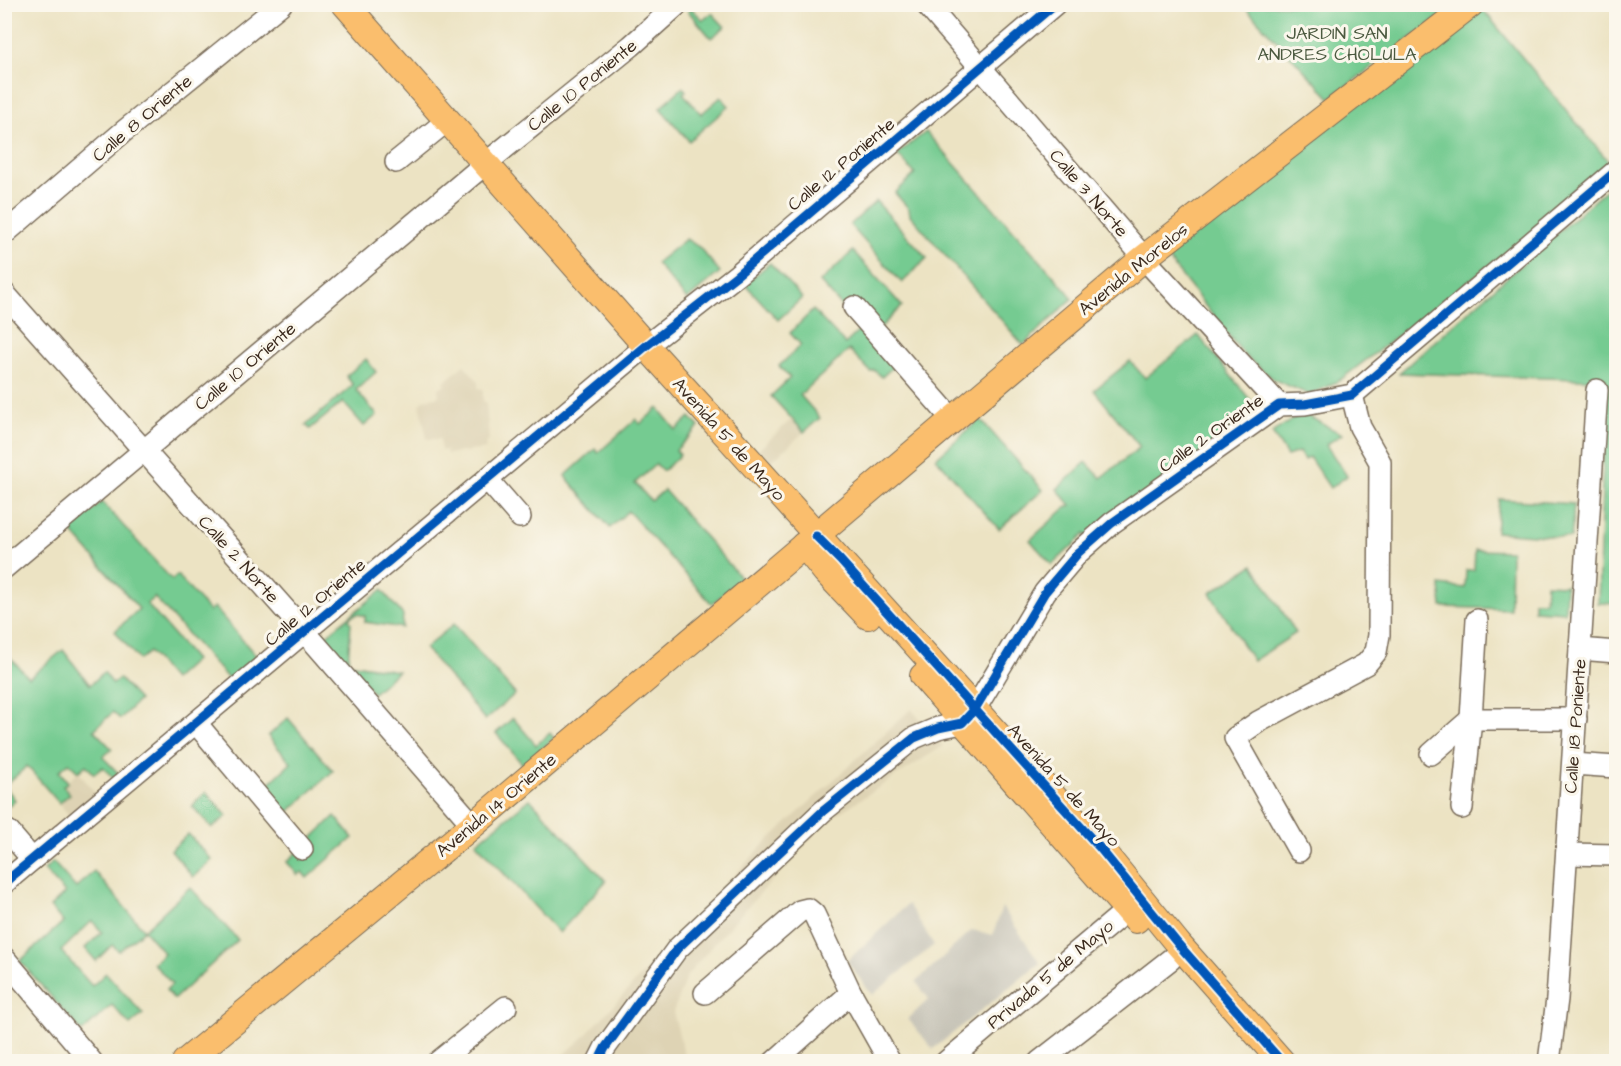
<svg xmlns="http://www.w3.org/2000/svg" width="1621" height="1066" viewBox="0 0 1621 1066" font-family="'Architects Daughter',sans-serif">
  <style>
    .built { fill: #ded3b4 }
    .industrial { fill: #c7c4b8 }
    .green { fill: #74cb91; stroke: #587a58; stroke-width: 1.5 }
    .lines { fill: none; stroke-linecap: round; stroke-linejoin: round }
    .minor-casing { stroke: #796b58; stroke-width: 24 }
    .major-casing { stroke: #796b58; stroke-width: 28 }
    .minor { stroke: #fff; stroke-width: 21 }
    .major { stroke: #fabe6d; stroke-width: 26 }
    .cycleway-casing { stroke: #fbf7ec; stroke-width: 13 }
    .cycleway { stroke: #0057b8; stroke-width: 9 }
    .labels { text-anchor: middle; stroke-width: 6; stroke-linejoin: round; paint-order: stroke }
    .park-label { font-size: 18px; fill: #4c5a40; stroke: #fbf7ec }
    .street-label { font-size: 18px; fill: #3b2a1e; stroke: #fbf7ec }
  </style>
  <rect width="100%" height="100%" fill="#fbf7ec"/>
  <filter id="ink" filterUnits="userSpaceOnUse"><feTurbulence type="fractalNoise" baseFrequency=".0167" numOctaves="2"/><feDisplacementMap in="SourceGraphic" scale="12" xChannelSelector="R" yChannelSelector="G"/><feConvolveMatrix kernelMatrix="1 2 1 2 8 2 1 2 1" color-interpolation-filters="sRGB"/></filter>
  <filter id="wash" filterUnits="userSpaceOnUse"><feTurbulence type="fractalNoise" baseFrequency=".008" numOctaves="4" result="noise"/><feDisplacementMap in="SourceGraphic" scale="24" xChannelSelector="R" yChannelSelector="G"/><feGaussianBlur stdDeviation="1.35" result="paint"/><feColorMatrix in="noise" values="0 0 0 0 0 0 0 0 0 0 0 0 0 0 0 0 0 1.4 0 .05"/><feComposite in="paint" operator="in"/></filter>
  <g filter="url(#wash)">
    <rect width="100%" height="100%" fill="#ece3c3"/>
    <g class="built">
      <path d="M 464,365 L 478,381 L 478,388 L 483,389 L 483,401 L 486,402 L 489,441 L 485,443 L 486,449 L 447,454 L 446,450 L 441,451 L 440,439 L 427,439 L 420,404 L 424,400 L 439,396 L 438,388 L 446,385 L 444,382 Z"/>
      <path d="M 792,419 L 804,432 L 767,465 L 756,452 Z"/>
      <path d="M 911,709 L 943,746 L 828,820 L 717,940 L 686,977 L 673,1012 L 686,1061 L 556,1062 L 586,1035 L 762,846 Z"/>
      <path d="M 78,772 L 98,796 L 72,819 L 59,803 L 70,794 L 63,786 Z"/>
    </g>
    <g class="industrial">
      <path d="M 908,904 L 934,945 L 872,995 L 847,961 Z"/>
      <path d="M 1002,907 L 1040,963 L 933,1049 L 908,1019 L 929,999 L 916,982 L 972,930 L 993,935 Z"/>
    </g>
    <g class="green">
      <path d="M 1243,5 L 1456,5 L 1330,98 Z"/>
      <path d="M 1480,6 L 1613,167 L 1569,204 L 1340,380 L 1310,395 L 1275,380 L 1245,356 L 1165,255 Z"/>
      <path d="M 691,8 L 703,20 L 712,13 L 725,27 L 711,38 L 688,11 Z"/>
      <path d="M 683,87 L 686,91 L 683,93 L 701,114 L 721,97 L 729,106 L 689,141 L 660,108 Z"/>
      <path d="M 926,132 L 1068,292 L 1072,299 L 1023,345 L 910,215 L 909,209 L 895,193 L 915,174 L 897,154 Z"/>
      <path d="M 1616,181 L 1616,604 L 1598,603 L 1606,380 L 1399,373 Z"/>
      <path d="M 876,201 L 927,258 L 902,283 L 850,225 Z"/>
      <path d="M 686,239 L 699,247 L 720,272 L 687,300 L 656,263 Z"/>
      <path d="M 853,251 L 902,306 L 880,328 L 844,309 L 820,282 Z"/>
      <path d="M 770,263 L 802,298 L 778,320 L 745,284 Z"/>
      <path d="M 813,310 L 845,344 L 862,328 L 896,364 L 882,377 L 874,370 L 871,372 L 849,350 L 800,395 L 820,418 L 804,432 L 771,396 L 790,378 L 779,366 L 801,345 L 790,333 Z"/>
      <path d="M 1198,335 L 1256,407 L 1091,543 L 1085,534 L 1052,565 L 1030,540 L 1064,509 L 1071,505 L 1057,489 L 1086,462 L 1101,478 L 1140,447 L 1094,390 L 1130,361 L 1145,378 Z"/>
      <path d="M 366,359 L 376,372 L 356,390 L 377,415 L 364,426 L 343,402 L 310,429 L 306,425 L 353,385 L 346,376 Z"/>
      <path d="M 658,408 L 676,430 L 690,417 L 699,427 L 676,450 L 680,455 L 663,471 L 656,464 L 635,483 L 651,501 L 664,490 L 741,578 L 712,604 L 628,511 L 610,528 L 565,476 L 595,449 L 598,453 L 636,419 L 640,424 Z"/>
      <path d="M 1302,413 L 1342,434 L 1326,445 L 1347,476 L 1330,488 L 1309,457 L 1304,460 L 1299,452 L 1287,456 L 1272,433 Z"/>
      <path d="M 980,419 L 1043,490 L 999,529 L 936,458 Z"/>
      <path d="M 1499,499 L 1574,504 L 1571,538 L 1496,532 Z"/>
      <path d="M 102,502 L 172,580 L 177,575 L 209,611 L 214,607 L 258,658 L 231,682 L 154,597 L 147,604 L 195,660 L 173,680 L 149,652 L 139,660 L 115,631 L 139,609 L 70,530 Z"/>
      <path d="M 1475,550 L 1511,551 L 1510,609 L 1442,607 L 1440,585 L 1465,588 L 1466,570 L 1474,570 Z"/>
      <path d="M 1253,565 L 1296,633 L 1253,661 L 1210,593 Z"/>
      <path d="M 1546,584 L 1566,585 L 1565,612 L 1534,610 L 1534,601 L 1545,601 Z"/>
      <path d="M 382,590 L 403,615 L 402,628 L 365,622 L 365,616 L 358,614 L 351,616 L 349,621 L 351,622 L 348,663 L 398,671 L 373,693 L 324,637 Z"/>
      <path d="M 454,624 L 515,694 L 485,720 L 425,648 Z"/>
      <path d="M 63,650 L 90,685 L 104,672 L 113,684 L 119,678 L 139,700 L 120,719 L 113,712 L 94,730 L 112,749 L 103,757 L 121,776 L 116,781 L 103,767 L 94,774 L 86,765 L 78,772 L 69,763 L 59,771 L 68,782 L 63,786 L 70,794 L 59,803 L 27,766 L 5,786 L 15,800 L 5,809 L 4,651 L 29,678 Z"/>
      <path d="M 288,718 L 333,771 L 283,817 L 261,791 L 291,763 L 268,736 Z"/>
      <path d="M 513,718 L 536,745 L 550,733 L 554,738 L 523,765 L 496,733 Z"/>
      <path d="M 206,792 L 227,816 L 212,828 L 192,806 Z"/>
      <path d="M 530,799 L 606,881 L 559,933 L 476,843 Z"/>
      <path d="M 335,816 L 353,838 L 307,878 L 302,872 L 298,875 L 287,862 Z"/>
      <path d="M 188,834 L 212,860 L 193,877 L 171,850 Z"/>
      <path d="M 53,862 L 76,888 L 94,871 L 144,930 L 190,887 L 238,940 L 174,999 L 166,990 L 172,984 L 153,963 L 164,953 L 144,930 L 119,951 L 112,945 L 96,961 L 85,948 L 102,932 L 92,921 L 61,951 L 92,986 L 106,973 L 143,1014 L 130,1025 L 112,1005 L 82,1032 L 20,961 L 63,922 L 50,907 L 65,893 L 44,870 Z"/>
    </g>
  </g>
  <g filter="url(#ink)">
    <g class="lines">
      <g class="minor-casing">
        <g id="minor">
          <path d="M 926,4 L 1152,267 L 1279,405"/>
          <path d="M 396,162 L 448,120"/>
          <path d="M 4,234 L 123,132 L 281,4"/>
          <path d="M 4,293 L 305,632 L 473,825"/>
          <path d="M 854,307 L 953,420"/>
          <path d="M 487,479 L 520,517"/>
          <path d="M 4,568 L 485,164 L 631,46 L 678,4"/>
          <path d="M 1580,649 L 1616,652"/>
          <path d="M 196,723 L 302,849"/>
          <path d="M 1431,754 L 1471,719 L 1576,719"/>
          <path d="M 1573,764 L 1616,767"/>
          <path d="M 1462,808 L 1471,719 L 1477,620"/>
          <path d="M 4,833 L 8,831 L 32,859"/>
          <path d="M 1299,851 L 1235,738 L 1258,722 L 1366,664 L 1376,652 L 1379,635 L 1380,462 L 1360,427 L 1352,395"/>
          <path d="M 1567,854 L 1616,855"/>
          <path d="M 4,883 L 646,346 L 737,275 L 1055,4"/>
          <path d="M 4,958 L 92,1062"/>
          <path d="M 705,993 L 800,911 L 808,909 L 814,914 L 851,993 L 890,1062"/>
          <path d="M 438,1062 L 506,1007"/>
          <path d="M 598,1062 L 605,1048 L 677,949 L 823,811 L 914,738 L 938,728 L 962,723 L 975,709 L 1045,592 L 1078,553 L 1112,523 L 1279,405 L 1305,404 L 1352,395 L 1616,171"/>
          <path d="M 774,1062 L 851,993"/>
          <path d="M 946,1062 L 1127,910"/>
          <path d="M 1039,1062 L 1171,959"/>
          <path d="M 1549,1062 L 1557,999 L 1597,390"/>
        </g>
      </g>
      <g class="major-casing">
        <g id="major">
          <path d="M 345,4 L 646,346 L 1099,847 L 1178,944 L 1282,1062"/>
          <path d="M 804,545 L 825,571 L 868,616"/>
          <path d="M 923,676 L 1136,920"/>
          <path d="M 185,1062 L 473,825 L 1144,258 L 1471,4"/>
        </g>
      </g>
      <use href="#minor" class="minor"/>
      <use href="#major" class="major"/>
      <g class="cycleway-casing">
        <g id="cycleway">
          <path d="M 816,536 L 840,560 L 1099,847 L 1178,944 L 1282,1062"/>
          <path d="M 4,883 L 646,346 L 737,275 L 1055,4"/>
          <path d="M 598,1062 L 605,1048 L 677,949 L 823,811 L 914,738 L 938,728 L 962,723 L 975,709 L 1045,592 L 1078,553 L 1112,523 L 1279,405 L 1305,404 L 1352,395 L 1616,171"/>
        </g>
      </g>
      <use href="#cycleway" class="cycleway"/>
    </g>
  </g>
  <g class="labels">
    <g class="park-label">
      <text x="1337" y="39">JARDIN SAN<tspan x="1337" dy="21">ANDRES CHOLULA</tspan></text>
    </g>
    <g class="street-label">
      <text transform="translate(582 85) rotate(-39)" y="6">Calle 10 Poniente</text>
      <text transform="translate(142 118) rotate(-40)" y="6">Calle 8 Oriente</text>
      <text transform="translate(841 164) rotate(-40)" y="6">Calle 12 Poniente</text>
      <text transform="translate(1089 193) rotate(49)" y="6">Calle 3 Norte</text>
      <text transform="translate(1133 269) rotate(-39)" y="6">Avenida Morelos</text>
      <text transform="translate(245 366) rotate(-40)" y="6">Calle 10 Oriente</text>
      <text transform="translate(1211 433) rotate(-35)" y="6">Calle 2 Oriente</text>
      <text transform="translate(729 439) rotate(48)" y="6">Avenida 5 de Mayo</text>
      <text transform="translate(239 559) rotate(48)" y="6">Calle 2 Norte</text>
      <text transform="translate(315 602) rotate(-40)" y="6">Calle 12 Oriente</text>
      <text transform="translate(1575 726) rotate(-86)" y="6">Calle 18 Poniente</text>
      <text transform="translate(1064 785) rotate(48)" y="6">Avenida 5 de Mayo</text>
      <text transform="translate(496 805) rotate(-40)" y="6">Avenida 14 Oriente</text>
      <text transform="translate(1050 974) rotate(-40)" y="6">Privada 5 de Mayo</text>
    </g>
  </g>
  <rect width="1621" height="1066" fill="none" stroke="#fbf7ec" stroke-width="24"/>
</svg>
